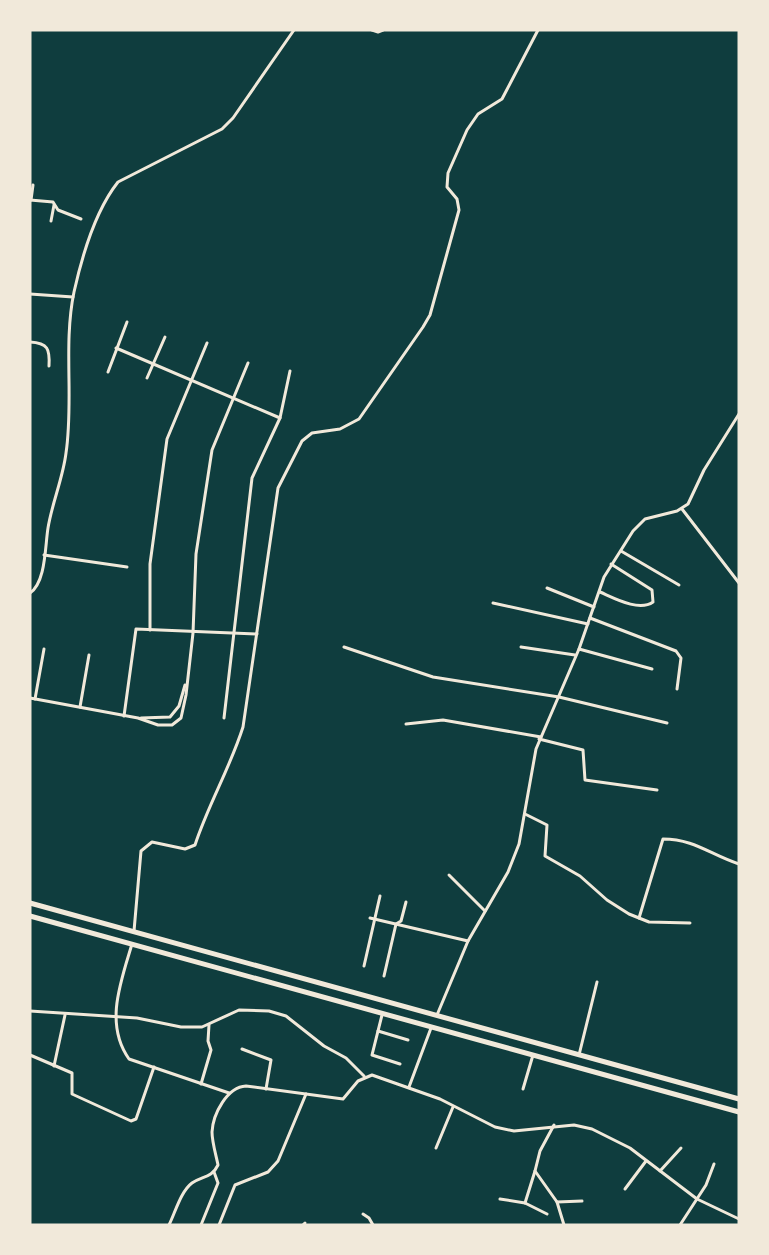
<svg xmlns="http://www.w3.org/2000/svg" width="769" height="1255" viewBox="0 0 769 1255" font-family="'Archivo Narrow',sans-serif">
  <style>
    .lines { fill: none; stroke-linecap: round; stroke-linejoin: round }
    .minor { stroke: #f1e9da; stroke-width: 3 }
    .trunk { stroke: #f1e9da; stroke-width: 5 }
  </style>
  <rect width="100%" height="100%" fill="#0f3d3e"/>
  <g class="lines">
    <g class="minor">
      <path d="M 372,30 L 378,32 L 383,30"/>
      <path d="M 30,200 L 53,202 L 58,210 L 81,219"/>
      <path d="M 31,200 L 33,185"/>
      <path d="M 51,221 L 54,205"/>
      <path d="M 30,294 L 73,297"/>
      <path d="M 30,342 C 48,343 50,349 49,366"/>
      <path d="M 116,348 L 280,418"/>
      <path d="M 108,372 L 127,322"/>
      <path d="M 147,378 L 165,337"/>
      <path d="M 682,509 L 739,583"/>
      <path d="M 621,551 L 679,585"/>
      <path d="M 44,555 L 127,567"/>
      <path d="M 547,588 L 594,607"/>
      <path d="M 600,592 C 614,598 639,612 653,602 L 652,590 L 611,564"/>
      <path d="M 30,593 C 46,582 45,546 48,528 C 52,503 63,478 66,453 C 74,400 63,345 74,292 C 82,256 95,211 118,182 L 222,129 L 233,118 L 294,30"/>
      <path d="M 493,603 L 588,624"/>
      <path d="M 590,618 L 676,651 L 681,658 L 677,689"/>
      <path d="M 150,630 L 150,564 L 167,439 L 207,343"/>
      <path d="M 344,647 L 433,677 L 559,697 L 667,723"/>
      <path d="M 521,647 L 575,655"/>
      <path d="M 579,649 L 652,669"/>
      <path d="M 30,698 L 138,718 L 158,725 L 172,725 L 181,718 L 186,695 L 193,633 L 196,554 L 212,450 L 248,363"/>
      <path d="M 35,699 L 44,649"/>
      <path d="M 80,707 L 89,655"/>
      <path d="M 124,716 L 136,629 L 257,634"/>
      <path d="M 141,718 L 170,717 L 179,706 L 185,685"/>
      <path d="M 224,718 L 252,478 L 280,418 L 290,371"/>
      <path d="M 406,724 L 443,720 L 541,737"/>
      <path d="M 539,739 L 583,750 L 585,780 L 657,790"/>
      <path d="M 525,814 L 547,825 L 545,856 L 580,876 L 607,900 L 629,914 L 649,922 L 690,923"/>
      <path d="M 449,875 L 485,911"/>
      <path d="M 370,918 L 468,941"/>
      <path d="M 639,918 L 663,839 C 694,839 711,855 739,864"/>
      <path d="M 134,931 L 141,851 L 152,842 L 185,849 L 195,845 C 208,805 230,768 243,727 L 278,488 L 302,441 L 312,433 L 340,429 L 359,419 L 423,327 L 430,315 L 459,210 L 457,199 L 447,187 L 448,173 L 467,130 L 478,114 L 502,99 L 538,30"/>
      <path d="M 132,944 C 121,981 104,1024 129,1059 L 229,1093"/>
      <path d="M 364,966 L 380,896"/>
      <path d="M 384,976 L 396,924 L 401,921 L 406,902"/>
      <path d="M 30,1011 L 137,1018 L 181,1027 L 202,1027 L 239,1010 L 269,1011 L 286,1016 L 324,1046 L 346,1058 L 364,1076"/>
      <path d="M 382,1015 L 372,1055 L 400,1064"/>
      <path d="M 437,1015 L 468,941 L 508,872 L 519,844 L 536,749 L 579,649 L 604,577 L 633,531 L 645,519 L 677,511 L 688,504 L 704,470 L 739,414"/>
      <path d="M 378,1031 L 408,1040"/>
      <path d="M 242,1049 L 271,1060 L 266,1089"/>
      <path d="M 30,1055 L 72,1073 L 72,1094 L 131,1121 L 136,1119 L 154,1067"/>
      <path d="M 579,1055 L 597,982"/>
      <path d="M 54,1066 L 65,1015"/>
      <path d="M 201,1084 L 211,1050 L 208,1041 L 209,1025"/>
      <path d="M 409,1087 L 431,1028"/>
      <path d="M 523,1089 L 533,1055"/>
      <path d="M 554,1125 L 540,1151 L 535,1171 L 557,1202 L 564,1225"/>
      <path d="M 436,1148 L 453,1107"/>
      <path d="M 660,1171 L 681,1148"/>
      <path d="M 625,1189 L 646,1161"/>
      <path d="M 500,1199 L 525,1203 L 547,1214"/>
      <path d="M 557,1202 L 582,1201"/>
      <path d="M 525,1203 L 535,1171"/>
      <path d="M 363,1214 L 369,1218 L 373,1225"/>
      <path d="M 169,1225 C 175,1213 181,1191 192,1183 C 202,1176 212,1178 218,1165 C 216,1155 212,1142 212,1132 C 213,1114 227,1087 246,1086 L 343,1099 L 358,1081 L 372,1075 L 440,1099 L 495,1127 L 514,1131 L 574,1125 L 592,1129 L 630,1148 L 697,1199 L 739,1219"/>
      <path d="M 201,1225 L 218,1183 L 214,1172"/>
      <path d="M 219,1225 L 235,1185 L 268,1172 L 278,1161 L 306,1094"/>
      <path d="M 303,1225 L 305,1223"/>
      <path d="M 680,1225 L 706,1185 L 714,1164"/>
    </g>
    <g class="trunk">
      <path d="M 30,903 L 739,1099"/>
      <path d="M 30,916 L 739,1112"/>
    </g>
  </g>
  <rect width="769" height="1255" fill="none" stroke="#f1e9da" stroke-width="63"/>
</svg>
